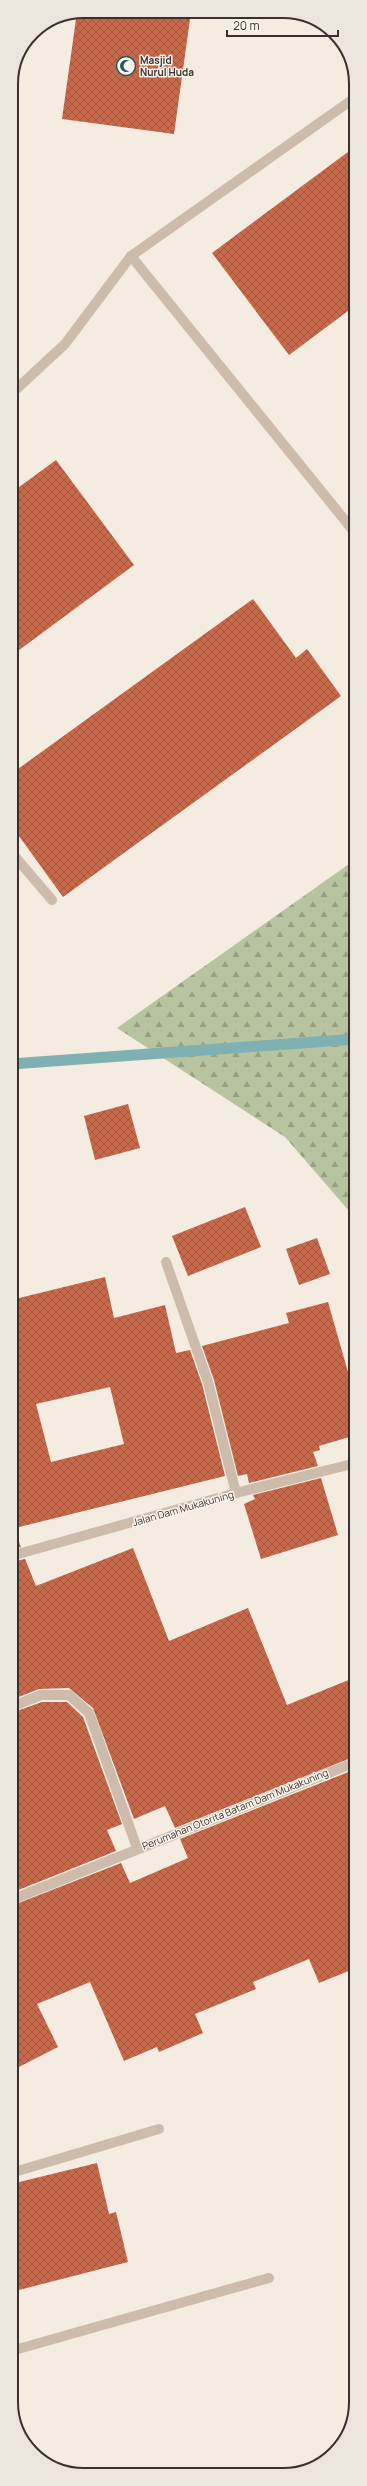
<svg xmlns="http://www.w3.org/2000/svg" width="367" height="2486" viewBox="0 0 367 2486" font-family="Manrope,sans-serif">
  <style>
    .forest { fill: url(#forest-firs) }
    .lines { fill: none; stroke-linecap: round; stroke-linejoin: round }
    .stream { stroke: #7fb0b2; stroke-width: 11 }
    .building { fill: url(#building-cross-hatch); fill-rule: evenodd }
    .minor { stroke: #cdbbac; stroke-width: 10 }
    .labels { text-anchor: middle; stroke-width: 3; stroke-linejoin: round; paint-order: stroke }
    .poi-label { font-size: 10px; font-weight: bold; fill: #3b302b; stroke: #fbf5ee; text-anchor: start }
    .street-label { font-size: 10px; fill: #3b302b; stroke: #fbf5ee }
    .rim { fill: none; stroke: #3b302b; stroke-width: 2 }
  </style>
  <defs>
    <pattern id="forest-firs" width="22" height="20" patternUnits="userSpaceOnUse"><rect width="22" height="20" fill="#b8c4a0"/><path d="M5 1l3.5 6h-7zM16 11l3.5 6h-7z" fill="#97a083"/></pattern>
    <pattern id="building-cross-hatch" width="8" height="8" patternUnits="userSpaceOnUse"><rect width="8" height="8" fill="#c8694b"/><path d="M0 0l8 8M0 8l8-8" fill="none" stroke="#a4573f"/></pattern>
  </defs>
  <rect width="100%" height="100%" fill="#f4ebe1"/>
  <path class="forest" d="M 356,859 L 356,1219 L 285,1137 L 117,1028 Z"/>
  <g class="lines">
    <path class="stream" d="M 11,1064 L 356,1039"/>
  </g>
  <g class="building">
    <path d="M 84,11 L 191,12 L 174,134 L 62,119 L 77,12 Z"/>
    <path d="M 356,146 L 356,305 L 289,355 L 212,253 Z"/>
    <path d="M 56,460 L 134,565 L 11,656 L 11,493 Z"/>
    <path d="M 253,599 L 296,658 L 307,649 L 341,696 L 63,897 L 11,825 L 11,774 Z"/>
    <path d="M 128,1104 L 140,1148 L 95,1160 L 84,1116 Z"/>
    <path d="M 245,1207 L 261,1247 L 188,1276 L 172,1236 Z"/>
    <path d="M 317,1238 L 330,1274 L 299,1285 L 286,1249 Z"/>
    <path d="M 105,1277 L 114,1318 L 165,1305 L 176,1353 L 190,1350 L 202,1384 L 225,1476 L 11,1529 L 11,1300 ZM 110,1387 L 124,1444 L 51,1462 L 36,1404 Z"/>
    <path d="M 328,1302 L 356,1400 L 356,1435 L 319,1446 L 320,1450 L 313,1452 L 318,1466 L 249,1483 L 247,1474 L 238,1476 L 214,1380 L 202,1346 L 289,1323 L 286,1313 Z"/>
    <path d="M 321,1478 L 338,1535 L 261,1559 L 244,1504 L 255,1499 L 253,1495 Z"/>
    <path d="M 14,1529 L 21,1547 L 11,1549 L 11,1530 Z"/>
    <path d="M 133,1548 L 169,1641 L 248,1608 L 287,1705 L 356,1677 L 356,1756 L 175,1828 L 165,1806 L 134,1819 L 93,1708 L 69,1688 L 39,1689 L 11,1700 L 11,1562 L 25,1559 L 36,1586 Z"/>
    <path d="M 42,1702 L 67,1702 L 83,1717 L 122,1824 L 107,1830 L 116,1851 L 11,1893 L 11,1713 Z"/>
    <path d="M 356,1769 L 356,1968 L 319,1983 L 309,1959 L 253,1982 L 256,1989 L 195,2014 L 203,2033 L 159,2052 L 157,2047 L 124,2061 L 90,1982 L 37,2004 L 58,2047 L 11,2071 L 11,1906 L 121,1863 L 130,1883 L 188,1858 L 180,1839 Z"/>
    <path d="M 97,2163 L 109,2214 L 116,2212 L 128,2262 L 11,2292 L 11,2184 Z"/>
  </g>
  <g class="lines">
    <g class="minor">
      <path d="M 131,256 L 356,534"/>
      <path d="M 11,394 L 65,344 L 131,256 L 356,97"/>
      <path d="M 11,852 L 52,900"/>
      <path d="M 166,1262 L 208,1382 L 236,1493"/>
      <path d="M 11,1556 L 236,1493 L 356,1463"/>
      <path d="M 11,1707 L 41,1695 L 69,1695 L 89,1713 L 137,1848"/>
      <path d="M 11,1900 L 356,1762"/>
      <path d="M 11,2173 L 159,2129"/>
      <path d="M 11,2351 L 269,2278"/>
    </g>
  </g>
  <defs>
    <g id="mosque-ring" transform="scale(1)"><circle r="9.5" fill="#fbf5ee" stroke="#1f5a5e" stroke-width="1.5"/><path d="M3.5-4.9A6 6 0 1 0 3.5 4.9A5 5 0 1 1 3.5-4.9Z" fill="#1f5a5e"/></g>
  </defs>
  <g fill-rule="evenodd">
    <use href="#mosque-ring" x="126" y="66"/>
  </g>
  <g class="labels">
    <g class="poi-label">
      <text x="140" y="64">Masjid<tspan x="140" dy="12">Nurul Huda</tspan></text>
    </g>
    <g class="street-label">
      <text transform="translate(183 1508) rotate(-16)" y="4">Jalan Dam Mukakuning</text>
      <text transform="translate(235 1809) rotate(-22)" y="4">Perumahan Otorita Batam Dam Mukakuning</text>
    </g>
  </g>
  <path d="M0 0H367V2486H0ZM84 18H283A66 66 0 0 1 349 84V2402A66 66 0 0 1 283 2468H84A66 66 0 0 1 18 2402V84A66 66 0 0 1 84 18Z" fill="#ece5de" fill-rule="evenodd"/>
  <path class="rim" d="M84 18H283A66 66 0 0 1 349 84V2402A66 66 0 0 1 283 2468H84A66 66 0 0 1 18 2402V84A66 66 0 0 1 84 18Z"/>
  <path d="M227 30v6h111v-6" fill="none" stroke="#3b302b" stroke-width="2"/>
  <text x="233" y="30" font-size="12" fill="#3b302b" stroke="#fbf5ee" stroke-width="3" paint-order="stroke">20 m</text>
</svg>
